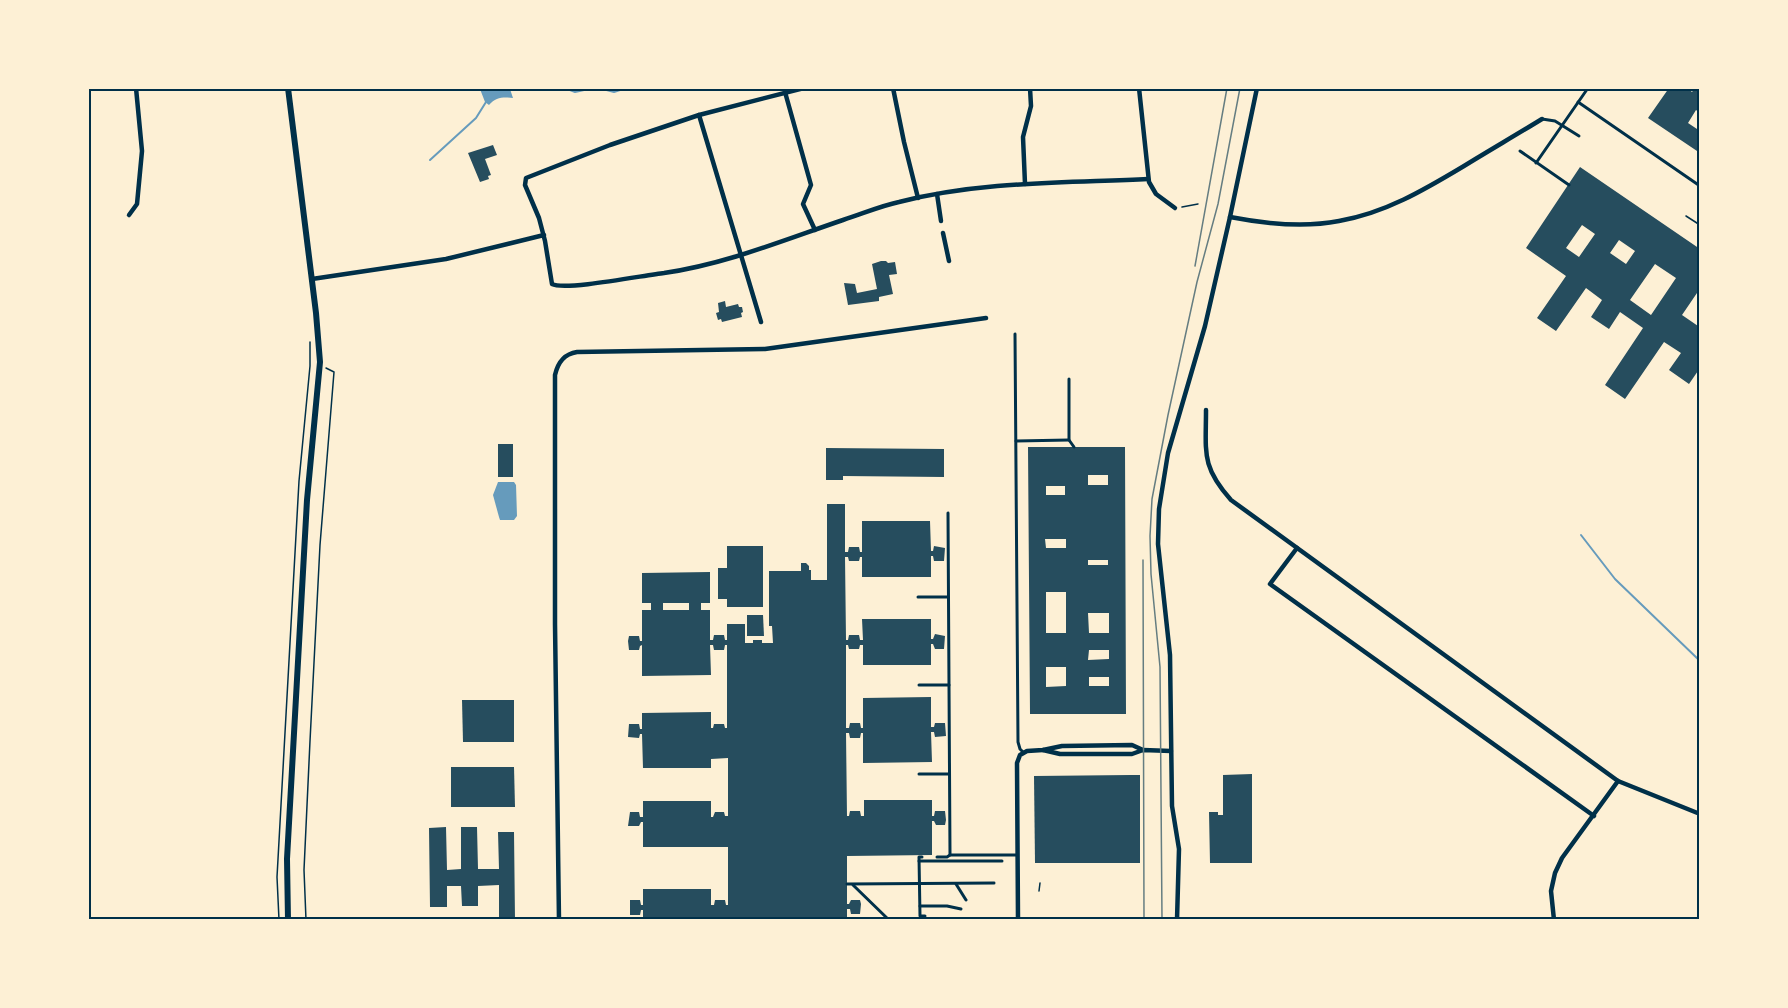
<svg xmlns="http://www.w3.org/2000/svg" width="1788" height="1008" viewBox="0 0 1788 1008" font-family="'Open Sans',sans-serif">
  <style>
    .water { fill: #669bbc }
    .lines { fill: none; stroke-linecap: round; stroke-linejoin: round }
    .stream { stroke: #669bbc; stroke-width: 2 }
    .building { fill: #264d5e; fill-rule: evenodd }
    .path { stroke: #003049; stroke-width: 1.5 }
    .pedestrian { stroke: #003049; stroke-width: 3 }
    .minor { stroke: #003049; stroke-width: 4.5 }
    .secondary { stroke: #003049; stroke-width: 6 }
    .tram { stroke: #657d81; stroke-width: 1.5 }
    .neatline { fill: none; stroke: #003049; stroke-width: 2 }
  </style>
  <rect width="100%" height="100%" fill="#fdf0d5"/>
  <g class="water">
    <path d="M 480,89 L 510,89 L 513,98 C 503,97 496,97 489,105 L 485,102 Z"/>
    <path d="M 498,482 L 514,482 L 516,485 L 517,516 L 514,520 L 500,520 L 499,517 L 493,495 Z"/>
  </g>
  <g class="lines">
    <g class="stream">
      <path d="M 565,88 L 575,92 L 593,88"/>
      <path d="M 599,88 L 614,92 L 626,88"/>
      <path d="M 430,160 L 476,118 L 486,102"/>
      <path d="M 1581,535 L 1615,579 L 1700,661"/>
    </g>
  </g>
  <g class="building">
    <path d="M 1669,88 L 1687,88 L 1692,92 L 1695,88 L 1700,88 L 1700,113 L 1696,110 L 1688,123 L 1700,131 L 1700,153 L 1648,118 Z"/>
    <path d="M 493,145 L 497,155 L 485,159 L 491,175 L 488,176 L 489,179 L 480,182 L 468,153 Z"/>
    <path d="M 1580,167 L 1700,249 L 1700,294 L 1697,293 L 1682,315 L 1698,326 L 1700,323 L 1700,368 L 1689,384 L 1669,370 L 1681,353 L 1664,342 L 1625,399 L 1605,385 L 1643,328 L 1620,312 L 1609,329 L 1591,317 L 1602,300 L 1586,288 L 1556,331 L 1537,318 L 1566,276 L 1526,248 ZM 1582,225 L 1595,234 L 1579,257 L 1566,248 ZM 1619,240 L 1635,251 L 1626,264 L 1610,253 ZM 1655,264 L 1676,278 L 1651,315 L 1630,300 Z"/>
    <path d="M 881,261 L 886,261 L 888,263 L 895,262 L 897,274 L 889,275 L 893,294 L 879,297 L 879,301 L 848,305 L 844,283 L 855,284 L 857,293 L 877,289 L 872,264 Z"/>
    <path d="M 725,301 L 726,307 L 738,304 L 739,307 L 742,307 L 743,312 L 741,313 L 742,317 L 722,322 L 721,319 L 718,320 L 716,313 L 719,312 L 718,303 Z"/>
    <rect x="498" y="444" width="15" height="33"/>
    <path d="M 1028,447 L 1125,447 L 1126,714 L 1030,714 ZM 1088,475 L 1108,475 L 1108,485 L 1088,485 ZM 1046,486 L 1065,486 L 1065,495 L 1046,495 ZM 1045,539 L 1066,539 L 1066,548 L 1046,548 ZM 1088,560 L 1108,560 L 1108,565 L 1088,565 ZM 1046,592 L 1066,592 L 1066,633 L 1046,633 ZM 1088,613 L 1109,613 L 1109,633 L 1089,633 ZM 1089,650 L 1109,650 L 1109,659 L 1088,660 ZM 1046,667 L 1066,667 L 1066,686 L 1046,687 ZM 1089,677 L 1109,677 L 1109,686 L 1089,686 Z"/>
    <path d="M 826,448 L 944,449 L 944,477 L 843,476 L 843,480 L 826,480 Z"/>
    <path d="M 827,504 L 845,504 L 845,552 L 848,552 L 849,547 L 859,547 L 860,552 L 862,552 L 862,521 L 930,521 L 931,551 L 933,551 L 934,546 L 945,548 L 944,561 L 934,561 L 933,556 L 931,556 L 931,577 L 862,577 L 862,557 L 860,557 L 859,561 L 849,561 L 848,557 L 845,557 L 846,640 L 848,640 L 849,635 L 859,635 L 860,640 L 863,640 L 862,619 L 931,619 L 931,639 L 933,639 L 935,634 L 945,636 L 944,649 L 935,649 L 933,644 L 931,644 L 931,665 L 863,665 L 863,645 L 860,645 L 859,649 L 849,649 L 848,645 L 846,645 L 846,728 L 849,728 L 850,723 L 860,723 L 861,728 L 863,728 L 863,698 L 931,697 L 931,727 L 934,727 L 935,723 L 945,723 L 946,736 L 935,737 L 934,732 L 931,732 L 932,762 L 863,763 L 863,733 L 861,733 L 860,738 L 850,738 L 849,733 L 846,733 L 847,816 L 849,816 L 850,811 L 860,811 L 861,816 L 864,816 L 864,800 L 932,800 L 932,816 L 934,816 L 935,811 L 945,811 L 946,820 L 945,825 L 936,825 L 934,821 L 932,821 L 932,855 L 847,856 L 847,904 L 849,904 L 851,900 L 860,900 L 861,904 L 860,914 L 851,914 L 850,909 L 847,909 L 847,920 L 643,920 L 643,910 L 641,910 L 640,915 L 630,915 L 630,900 L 640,900 L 641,905 L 643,905 L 643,889 L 711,889 L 711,905 L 714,905 L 715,900 L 725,900 L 726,905 L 728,905 L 728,847 L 643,847 L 643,822 L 641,822 L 639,826 L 628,826 L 630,812 L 639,812 L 640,817 L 643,817 L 643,801 L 711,801 L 711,817 L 713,817 L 715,812 L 724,812 L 725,816 L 728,816 L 728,758 L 711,759 L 711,768 L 643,768 L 642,734 L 640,734 L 639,738 L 628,737 L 629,724 L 639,724 L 640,729 L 642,729 L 642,713 L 711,712 L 711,728 L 713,728 L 714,724 L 724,724 L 725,728 L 727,728 L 727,645 L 725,645 L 724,650 L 714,650 L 713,645 L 710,645 L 711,675 L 642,676 L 642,645 L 640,646 L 639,650 L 629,650 L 628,641 L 629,636 L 639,636 L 640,641 L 642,641 L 642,610 L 651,610 L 651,603 L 642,603 L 642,573 L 710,572 L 710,603 L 701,603 L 701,610 L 710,610 L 710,640 L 713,640 L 714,635 L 724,635 L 725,640 L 727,640 L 727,624 L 745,624 L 745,643 L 753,643 L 753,640 L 762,640 L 762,643 L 773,643 L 772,626 L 769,626 L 769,571 L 801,571 L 801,563 L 806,563 L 809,566 L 809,570 L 811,570 L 811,580 L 827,580 ZM 663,603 L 689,603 L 689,610 L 663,610 Z"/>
    <path d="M 727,546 L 763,546 L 763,607 L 727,607 L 727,599 L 718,599 L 718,568 L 727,568 Z"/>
    <path d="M 747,615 L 763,615 L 764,636 L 747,636 Z"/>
    <path d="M 462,700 L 514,700 L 514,742 L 463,742 Z"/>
    <path d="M 451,767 L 514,767 L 515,807 L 451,807 Z"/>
    <path d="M 1252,774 L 1252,863 L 1210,863 L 1209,812 L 1218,812 L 1218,815 L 1223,815 L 1223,775 Z"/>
    <path d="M 1131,775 L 1140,775 L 1140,863 L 1035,863 L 1034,776 Z"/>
    <path d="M 446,827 L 447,870 L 461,869 L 461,827 L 477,827 L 478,869 L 499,869 L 498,832 L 514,832 L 515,920 L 499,920 L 499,885 L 478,886 L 478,906 L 462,906 L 461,886 L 447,886 L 447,907 L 430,907 L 429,828 Z"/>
  </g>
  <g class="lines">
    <g class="path">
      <path d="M 1182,207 L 1198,204"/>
      <path d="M 1686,216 L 1700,225"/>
      <path d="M 1039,891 L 1040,883"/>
      <path d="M 279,920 L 277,877 L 299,481 L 310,366 L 310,342"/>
      <path d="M 306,920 L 304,870 L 310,741 L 320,545 L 334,372 L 326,368"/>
    </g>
    <g class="pedestrian">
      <path d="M 1578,102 L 1700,186"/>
      <path d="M 1542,119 L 1555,121 L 1579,136"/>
      <path d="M 1520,151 L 1569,185"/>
      <path d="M 1536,163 L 1588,88"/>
      <path d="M 1015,334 L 1018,742 L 1020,749 L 1023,752"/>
      <path d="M 1069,379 L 1069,440 L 1074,447"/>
      <path d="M 1016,441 L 1069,440"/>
      <path d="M 948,513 L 950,855 L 1017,855"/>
      <path d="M 918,597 L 948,597"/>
      <path d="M 919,685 L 949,685"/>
      <path d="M 919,774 L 949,774"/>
      <path d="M 922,857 L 919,857 L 920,916 L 925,916"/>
      <path d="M 937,857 L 947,857 L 950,855"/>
      <path d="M 919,861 L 1002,861"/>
      <path d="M 847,884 L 994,883"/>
      <path d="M 956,884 L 966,900"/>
      <path d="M 853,885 L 889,920"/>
      <path d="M 920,906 L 947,906 L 961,909"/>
    </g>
    <g class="minor">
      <path d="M 804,88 L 699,115 L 610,145 L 526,178 L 525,185 L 539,218 L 545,241 L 552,284 C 565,291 645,275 664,273 C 726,264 784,240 843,220 C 862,214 880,206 899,202 C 981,181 1065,183 1148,179"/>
      <path d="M 893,88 L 904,142 L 918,198"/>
      <path d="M 1139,88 L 1149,182 L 1156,194 L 1175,208"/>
      <path d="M 785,92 L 811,185 L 803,204 L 815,230"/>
      <path d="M 699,115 L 761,322"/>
      <path d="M 1025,184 L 1023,137 L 1031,106 L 1030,88"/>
      <path d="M 937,194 L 941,221"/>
      <path d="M 129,215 L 137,204 L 142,151 L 136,88"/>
      <path d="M 1230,217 C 1266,224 1303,228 1339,221 C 1385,213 1424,190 1464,166 C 1490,150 1516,135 1542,119"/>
      <path d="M 943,233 L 949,261"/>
      <path d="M 312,279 L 446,259 L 544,235"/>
      <path d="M 1206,410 C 1206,453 1201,466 1231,500 L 1618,781 L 1700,814"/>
      <path d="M 1297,548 L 1270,584 L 1594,816"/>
      <path d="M 1043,750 L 1060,754 L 1132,754 L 1143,750 L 1171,751"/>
      <path d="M 559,920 L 555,624 L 555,375 C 558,362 564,354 577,352 L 765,349 L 986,318"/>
      <path d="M 1018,920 L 1017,763 L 1020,755 L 1027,751 L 1043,750 L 1062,746 L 1132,745 L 1143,750"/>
      <path d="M 1177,920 L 1179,849 L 1172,806 L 1170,655 L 1158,544 L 1159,509 L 1168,453 L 1205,326 L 1230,217 L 1257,88"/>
      <path d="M 1554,920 L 1551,891 L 1555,873 L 1562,858 L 1618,781"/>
    </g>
    <path class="secondary" d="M 288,88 L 316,313 L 320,362 L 307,500 L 287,859 L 288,920"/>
    <g class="tram">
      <path d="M 1195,266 L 1227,88"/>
      <path d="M 1143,560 L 1144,920"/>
      <path d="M 1162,920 L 1160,667 L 1151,574 L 1150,536 L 1152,499 L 1168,415 L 1197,282 L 1218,204 L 1240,88"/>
    </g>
  </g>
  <rect width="1788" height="1008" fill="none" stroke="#fdf0d5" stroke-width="180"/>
  <rect x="90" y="90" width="1608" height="828" class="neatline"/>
</svg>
